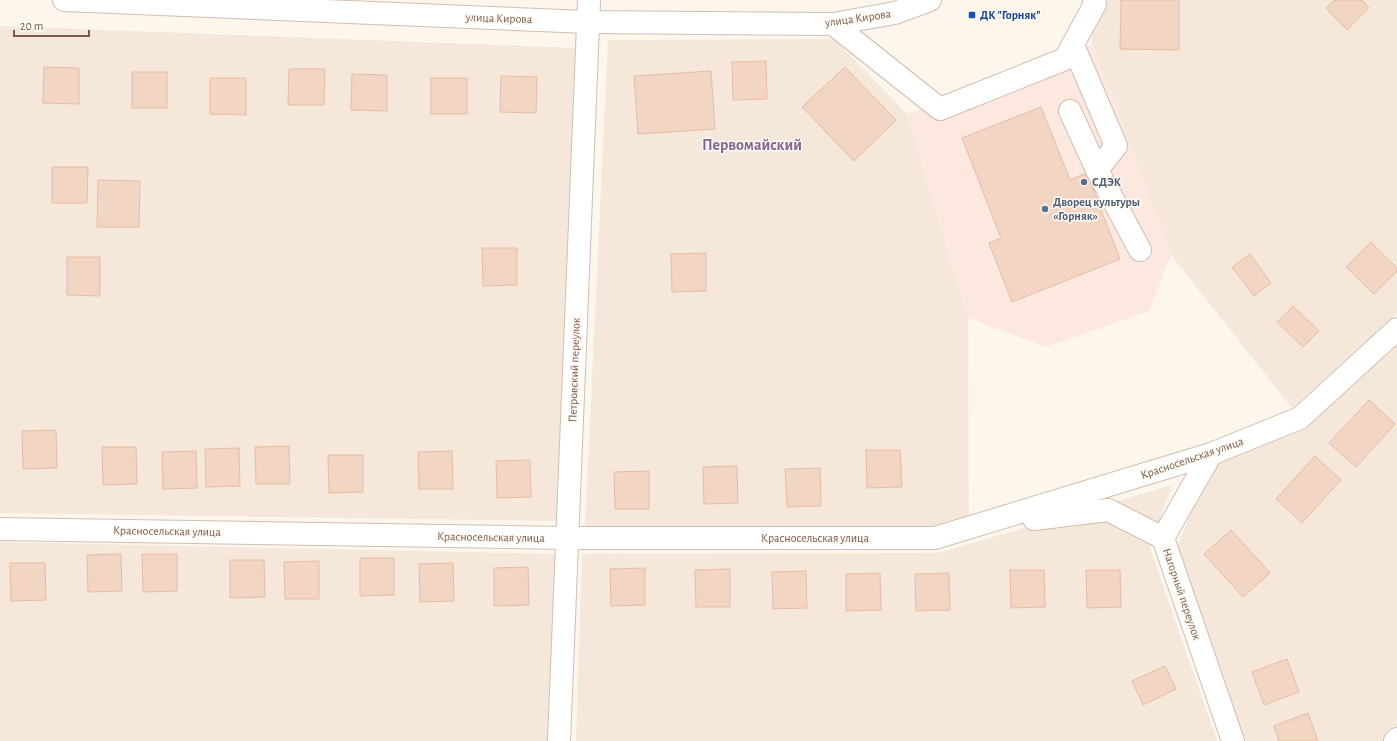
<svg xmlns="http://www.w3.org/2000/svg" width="1397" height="741" viewBox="0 0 1397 741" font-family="'Alegreya Sans',sans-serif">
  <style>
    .residential { fill: #f5e8da }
    .commercial { fill: #fde8e0 }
    .building { fill: #f3d5c3; stroke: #e6bba3 }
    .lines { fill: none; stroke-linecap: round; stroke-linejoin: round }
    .minor-casing { stroke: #d1beb0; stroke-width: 24 }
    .minor { stroke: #fff; stroke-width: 22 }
    .transit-dot { fill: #1a4fb4; stroke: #fffaf3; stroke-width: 1.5 }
    .service-dot { fill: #5c6f8a; stroke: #fffaf3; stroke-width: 1.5 }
    .labels { text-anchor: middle; stroke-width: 3; stroke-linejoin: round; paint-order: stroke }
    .transit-label { font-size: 12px; font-weight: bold; fill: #164399; stroke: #fffaf3; text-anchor: start }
    .street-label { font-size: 12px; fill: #7a5c4d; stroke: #fffaf3 }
    .service-label { font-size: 12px; font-weight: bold; fill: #4e5e75; stroke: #fffaf3; text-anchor: start }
    .district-label { font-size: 16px; font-weight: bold; fill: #846695; stroke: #fffaf3 }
  </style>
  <rect width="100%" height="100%" fill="#fdf6ec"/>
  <g class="residential">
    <path d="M 1092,0 L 1397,0 L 1397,313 L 1292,408 L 1171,255 L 1092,44 Z"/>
    <path d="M 0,26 L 577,48 L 556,521 L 0,513 Z"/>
    <path d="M 834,39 L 907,114 L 968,318 L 969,516 L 933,527 L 585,529 L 608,40 Z"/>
    <path d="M 1397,345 L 1397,726 L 1382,741 L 1245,741 L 1176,548 L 1209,472 L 1235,453 L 1301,431 Z"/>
    <path d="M 1172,485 L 1150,548 L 1217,741 L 576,741 L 582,554 L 938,553 Z"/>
    <path d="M 0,542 L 556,554 L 549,741 L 0,741 Z"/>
  </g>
  <path class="commercial" d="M 1092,44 L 1171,255 L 1149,311 L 1046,347 L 968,318 L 907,114 Z"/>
  <g class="building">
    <path d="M 1121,0 L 1179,0 L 1179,50 L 1120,49 Z"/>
    <path d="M 1335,0 L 1362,0 L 1369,8 L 1347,30 L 1326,8 Z"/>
    <path d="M 766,61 L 767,99 L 733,100 L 732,62 Z"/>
    <path d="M 44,67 L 79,68 L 79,104 L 43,103 Z"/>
    <path d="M 845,67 L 896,120 L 854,161 L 802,107 Z"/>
    <path d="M 289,69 L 325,69 L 324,105 L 288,105 Z"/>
    <path d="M 711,71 L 715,129 L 638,134 L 634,76 Z"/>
    <rect x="132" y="72" width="35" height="36"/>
    <path d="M 352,74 L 387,75 L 387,111 L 351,110 Z"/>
    <path d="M 501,76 L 537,77 L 536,113 L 500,112 Z"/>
    <path d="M 210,78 L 246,78 L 246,115 L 210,114 Z"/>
    <rect x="431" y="78" width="36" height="36"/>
    <path d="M 1041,107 L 1070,180 L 1087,173 L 1120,259 L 1012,302 L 989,243 L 1001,238 L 962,138 Z"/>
    <path d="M 52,167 L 88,167 L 87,203 L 52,203 Z"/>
    <path d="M 98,180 L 140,181 L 139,227 L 97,227 Z"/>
    <path d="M 1371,242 L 1397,268 L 1397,271 L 1374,294 L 1346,267 Z"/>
    <path d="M 482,248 L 517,248 L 517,285 L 483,286 Z"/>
    <path d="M 706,253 L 706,291 L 672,292 L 671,254 Z"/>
    <path d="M 1250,254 L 1271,283 L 1254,296 L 1232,267 Z"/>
    <path d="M 67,257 L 100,257 L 100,296 L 67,295 Z"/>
    <path d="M 1293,306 L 1319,331 L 1303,347 L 1277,322 Z"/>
    <path d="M 1369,400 L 1395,424 L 1356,467 L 1329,443 Z"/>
    <path d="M 56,430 L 57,468 L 23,469 L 22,431 Z"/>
    <path d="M 289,446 L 290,484 L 256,484 L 255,447 Z"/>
    <path d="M 102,447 L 136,447 L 137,484 L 103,485 Z"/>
    <path d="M 239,448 L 240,486 L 206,487 L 205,449 Z"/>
    <path d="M 866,450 L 900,450 L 902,487 L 867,488 Z"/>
    <path d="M 196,451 L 197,488 L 163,489 L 162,452 Z"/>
    <path d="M 452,451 L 453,489 L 419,489 L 418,452 Z"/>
    <path d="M 328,455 L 363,455 L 363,492 L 329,493 Z"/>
    <path d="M 1315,456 L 1341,480 L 1302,523 L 1276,499 Z"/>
    <path d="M 530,460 L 531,497 L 497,498 L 496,461 Z"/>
    <path d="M 737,466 L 738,503 L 704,504 L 703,467 Z"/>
    <path d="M 820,468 L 821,506 L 787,507 L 785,469 Z"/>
    <path d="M 649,471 L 649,509 L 615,509 L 614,472 Z"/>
    <path d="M 1231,530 L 1270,573 L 1243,597 L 1204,554 Z"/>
    <path d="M 121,554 L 122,591 L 88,592 L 87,555 Z"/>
    <path d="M 142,554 L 177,554 L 177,591 L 143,592 Z"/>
    <path d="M 360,558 L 394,558 L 394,595 L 360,596 Z"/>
    <path d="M 230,560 L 264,560 L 265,597 L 230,598 Z"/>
    <path d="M 319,561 L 319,599 L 285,599 L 284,562 Z"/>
    <path d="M 10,563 L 45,563 L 46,600 L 11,601 Z"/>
    <path d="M 453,563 L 454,601 L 420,602 L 419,564 Z"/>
    <path d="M 528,567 L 529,605 L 494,606 L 494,568 Z"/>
    <path d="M 645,568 L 645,605 L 611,606 L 610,569 Z"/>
    <path d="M 730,569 L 730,607 L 696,607 L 695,570 Z"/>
    <path d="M 1010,570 L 1044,570 L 1045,607 L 1011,608 Z"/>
    <path d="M 1086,570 L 1120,570 L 1121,607 L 1087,608 Z"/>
    <path d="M 806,571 L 807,608 L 773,609 L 772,572 Z"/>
    <path d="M 880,573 L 881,610 L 846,611 L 846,574 Z"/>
    <path d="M 949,573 L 950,610 L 916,611 L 915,574 Z"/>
    <path d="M 1287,659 L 1299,692 L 1264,705 L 1252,672 Z"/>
    <path d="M 1165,666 L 1176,689 L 1143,705 L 1132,681 Z"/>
    <path d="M 1308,713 L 1318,741 L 1279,741 L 1274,726 Z"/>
  </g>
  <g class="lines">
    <g class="minor-casing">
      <g id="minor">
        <path d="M 64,0 L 587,22 L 833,24 L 895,13 L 930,0"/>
        <path d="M 833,24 L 940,109 L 1065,59 L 1095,4 L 1094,0"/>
        <path d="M 1073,45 L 1116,146 L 1097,170 L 1140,250"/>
        <path d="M 1070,111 L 1097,170"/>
        <path d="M 1211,454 L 1163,538 L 1233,741"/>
        <path d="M 1034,519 L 1108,510 L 1163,538"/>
        <path d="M 0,529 L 567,538 L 935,538 L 1211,454 L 1300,418 L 1397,329"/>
        <path d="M 559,741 L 589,0"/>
        <path d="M 1395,741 L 1397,739"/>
      </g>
    </g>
    <use href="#minor" class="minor"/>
  </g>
  <rect class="transit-dot" x="968" y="11" width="8" height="8" rx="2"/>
  <g class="service-dot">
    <circle cx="1084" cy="182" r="4"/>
    <circle cx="1045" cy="209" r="4"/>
  </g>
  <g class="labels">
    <g class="transit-label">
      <text x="980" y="19">ДК "Горняк"</text>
    </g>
    <g class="street-label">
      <text transform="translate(499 18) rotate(2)" y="4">улица Кирова</text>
      <text transform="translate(858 18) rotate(-8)" y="4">улица Кирова</text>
      <text transform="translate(574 370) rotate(-88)" y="4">Петровский переулок</text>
      <text transform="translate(1192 458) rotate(-19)" y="4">Красносельская улица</text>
      <text transform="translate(167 531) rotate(1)" y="4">Красносельская улица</text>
      <text transform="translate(491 537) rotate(1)" y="4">Красносельская улица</text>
      <text x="815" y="542">Красносельская улица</text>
      <text transform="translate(1182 594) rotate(71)" y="4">Нагорный переулок</text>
    </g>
    <g class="service-label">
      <text x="1092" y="186">СДЭК</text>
      <text x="1053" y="206">Дворец культуры<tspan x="1053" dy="14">«Горняк»</tspan></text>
    </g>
    <g class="district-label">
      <text x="752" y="150">Первомайский</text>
    </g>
  </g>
  <path d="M14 30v6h75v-6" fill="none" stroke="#7a5c4d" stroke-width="2"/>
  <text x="20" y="30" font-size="12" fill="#7a5c4d" stroke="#fffaf3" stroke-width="3" paint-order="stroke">20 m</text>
</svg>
